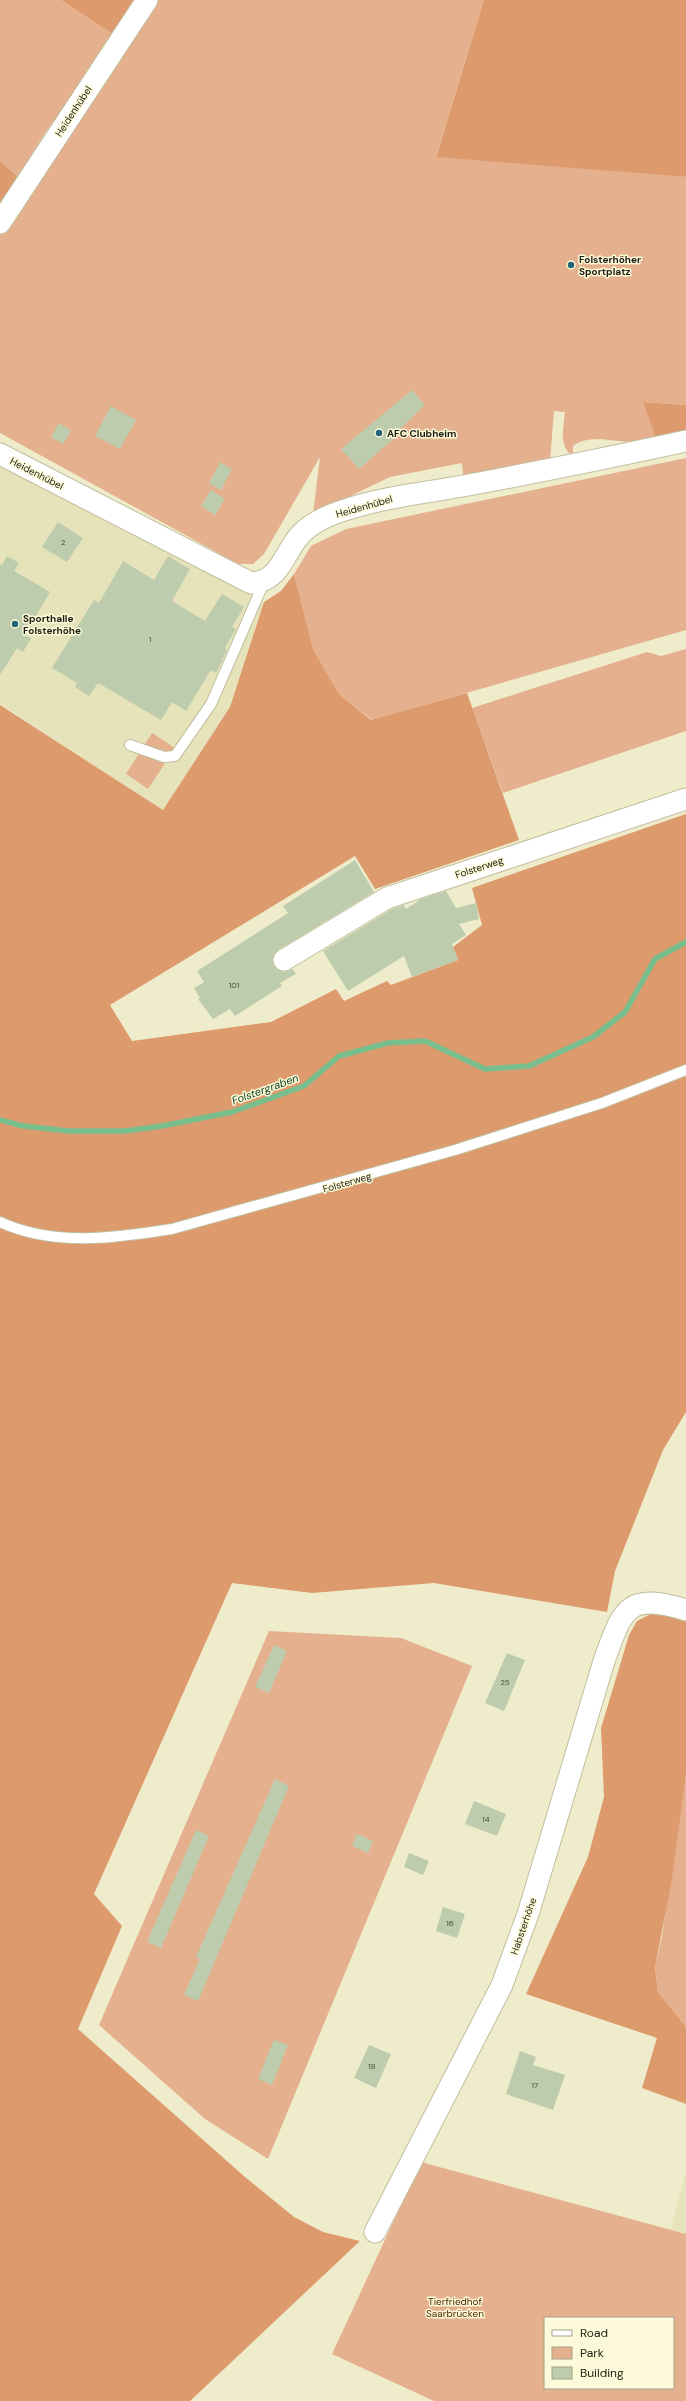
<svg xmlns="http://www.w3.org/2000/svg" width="686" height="2401" viewBox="0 0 686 2401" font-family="'DM Sans',sans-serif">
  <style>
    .built { fill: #e6e2ba }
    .green { fill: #e5b08e; fill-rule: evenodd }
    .forest { fill: #dd9a6d }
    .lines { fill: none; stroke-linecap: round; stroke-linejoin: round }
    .stream { stroke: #78be8c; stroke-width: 5.5 }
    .building { fill: #beccae }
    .service-casing { stroke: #c1be9e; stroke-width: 12 }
    .minor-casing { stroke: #c1be9e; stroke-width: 23 }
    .service { stroke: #fff; stroke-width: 10 }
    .minor { stroke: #fff; stroke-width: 21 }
    .poi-dot { fill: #25637a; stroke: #fcfad8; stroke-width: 1.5 }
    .labels { text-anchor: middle; stroke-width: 3; stroke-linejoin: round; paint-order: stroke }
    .number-label { font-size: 8px; fill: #464938 }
    .street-label { font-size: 10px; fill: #1e1d11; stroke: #fcfad8 }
    .poi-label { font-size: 10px; font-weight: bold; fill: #1e1d11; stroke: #fcfad8; text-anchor: start }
    .park-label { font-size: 10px; fill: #4e2400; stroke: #fcfad8 }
    .water-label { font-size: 11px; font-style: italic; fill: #124626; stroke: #fcfad8 }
  </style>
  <rect width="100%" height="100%" fill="#efeccb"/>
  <g class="built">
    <path d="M 0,464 L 264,602 L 230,707 L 163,810 L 0,704 Z"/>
    <path d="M 686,2170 L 686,2234 L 671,2229 Z"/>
  </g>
  <g class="green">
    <path d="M 0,0 L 61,0 L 114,35 L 43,136 L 18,177 L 0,161 Z"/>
    <path d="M 152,0 L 484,0 L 436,156 L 686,177 L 686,405 L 644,402 L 656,438 C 650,439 643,441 637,442 C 618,443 589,433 573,446 L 573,453 L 569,453 C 559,442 564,425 565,412 L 554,411 L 550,462 L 463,476 L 462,463 L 390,477 L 313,514 L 320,457 L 264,554 L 253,564 L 238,564 L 0,433 L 0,233 Z"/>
    <path d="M 686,458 L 686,630 L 372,720 L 339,694 L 313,649 L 294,574 L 311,546 L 346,529 Z"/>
    <path d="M 686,649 L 686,731 L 503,793 L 472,708 L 647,652 L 661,656 Z"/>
    <path d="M 152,733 L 175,748 L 148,789 L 126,774 Z"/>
    <path d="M 269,1631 L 401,1638 L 472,1666 L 268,2159 L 205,2119 L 99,2025 Z"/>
    <path d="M 686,1775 L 686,2027 L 658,1992 L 655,1967 L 662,1936 Z"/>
    <path d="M 421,2162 L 686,2234 L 686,2401 L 434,2401 L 332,2354 ZM 545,2318 L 673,2318 L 673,2388 L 545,2388 Z"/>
  </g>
  <g class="forest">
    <path d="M 61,0 L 138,0 L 114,35 Z"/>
    <path d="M 484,0 L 686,0 L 686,177 L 436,157 Z"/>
    <path d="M 0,161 L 18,177 L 0,204 Z"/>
    <path d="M 643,402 L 686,405 L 686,431 L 656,438 Z"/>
    <path d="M 294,574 L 313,649 L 339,694 L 371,720 L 467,693 L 519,840 L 375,889 L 355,856 L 110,1005 L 132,1041 L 271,1022 L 336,989 L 344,1001 L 387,981 L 391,985 L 458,960 L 453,947 L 482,925 L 472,888 L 686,814 L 686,1412 L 663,1450 L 615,1571 L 607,1612 L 434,1583 L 312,1593 L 232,1583 L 94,1894 L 122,1926 L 78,2029 L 245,2177 L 294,2217 L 323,2232 L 360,2241 L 190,2401 L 0,2401 L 0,705 L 163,810 L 230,707 L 264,602 L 281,591 Z"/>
    <path d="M 653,1613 L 686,1618 L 686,1775 L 671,1885 L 655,1967 L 658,1992 L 686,2027 L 686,2104 L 642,2088 L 657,2038 L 526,1994 L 588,1857 L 604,1797 L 601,1728 L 629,1635 L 637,1621 Z"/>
  </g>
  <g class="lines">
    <path class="stream" d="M 0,1120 L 23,1126 L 69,1131 L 125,1131 L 162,1126 L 232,1112 L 304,1086 L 339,1056 L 388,1043 L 425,1041 L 485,1069 L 529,1066 L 593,1037 L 625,1012 L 655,959 L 686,942"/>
  </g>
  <g class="building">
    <path d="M 412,390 L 425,405 L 397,432 L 399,434 L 359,469 L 341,449 Z"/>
    <path d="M 111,406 L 136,420 L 120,449 L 95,436 Z"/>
    <path d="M 59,423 L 71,431 L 63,444 L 51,437 Z"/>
    <path d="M 220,462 L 232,469 L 221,490 L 209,483 Z"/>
    <path d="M 211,490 L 225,499 L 215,515 L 201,506 Z"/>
    <path d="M 58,522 L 83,538 L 67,562 L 42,547 Z"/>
    <path d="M 7,556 L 19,563 L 14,571 L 50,592 L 25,635 L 31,638 L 23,652 L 17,648 L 0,675 L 0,564 L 2,565 Z"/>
    <path d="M 168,556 L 190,569 L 172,601 L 205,621 L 222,594 L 244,607 L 232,627 L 236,629 L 225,648 L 227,650 L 216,673 L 211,670 L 186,711 L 172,702 L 161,720 L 98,683 L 89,696 L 75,687 L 77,683 L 52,668 L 94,600 L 99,603 L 123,561 L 154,580 Z"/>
    <path d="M 355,860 L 374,892 L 278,950 L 272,960 L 274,966 L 284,972 L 293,969 L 296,974 L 280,983 L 282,986 L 235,1016 L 230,1009 L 213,1019 L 198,999 L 200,998 L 194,988 L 204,982 L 197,971 L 288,913 L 283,906 Z"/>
    <path d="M 446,891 L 456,908 L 476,903 L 479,919 L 459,924 L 466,935 L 452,944 L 458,960 L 412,977 L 404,956 L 348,991 L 323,951 L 392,909 L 404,905 L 406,909 L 421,899 Z"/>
    <path d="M 274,1645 L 287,1651 L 269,1693 L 255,1687 Z"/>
    <path d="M 507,1653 L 525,1660 L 504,1711 L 485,1703 Z"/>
    <path d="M 275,1779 L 289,1786 L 198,2001 L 184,1995 L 200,1959 L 196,1957 Z"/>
    <path d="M 474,1801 L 506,1814 L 497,1836 L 465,1824 Z"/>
    <path d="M 196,1830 L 209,1836 L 161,1948 L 147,1942 Z"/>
    <path d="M 357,1834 L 373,1841 L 368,1853 L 352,1846 Z"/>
    <path d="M 409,1853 L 429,1861 L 423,1875 L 404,1867 Z"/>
    <path d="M 443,1907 L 465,1914 L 457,1938 L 436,1931 Z"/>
    <path d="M 274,2040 L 288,2045 L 272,2085 L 258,2079 Z"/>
    <path d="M 369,2045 L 391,2054 L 376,2088 L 354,2078 Z"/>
    <path d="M 520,2051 L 536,2057 L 533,2065 L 565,2075 L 553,2110 L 506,2094 Z"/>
  </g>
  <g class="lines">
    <g class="service-casing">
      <g id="service">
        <path d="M 130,745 L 164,757 L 175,756 L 211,704 L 265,580"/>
        <path d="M 0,1222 C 54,1247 115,1238 172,1229 L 455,1150 L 602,1103 L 686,1070"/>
      </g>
    </g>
    <g class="minor-casing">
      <g id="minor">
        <path d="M 0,223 L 147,0"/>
        <path d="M 0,454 L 251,583 C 281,581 283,554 300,535 C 312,522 331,514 348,509 C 385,497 425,493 463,486 C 538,472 612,457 686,441"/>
        <path d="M 284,960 L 387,898 L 686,799"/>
        <path d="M 375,2232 L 502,1985 L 528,1914 L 604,1661 C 623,1609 626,1592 686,1610"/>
      </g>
    </g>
    <use href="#service" class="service"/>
    <use href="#minor" class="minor"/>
  </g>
  <g class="poi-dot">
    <circle cx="571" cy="265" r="4"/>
    <circle cx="379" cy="433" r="4"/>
    <circle cx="15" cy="624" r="4"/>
  </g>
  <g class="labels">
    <g class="number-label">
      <text x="63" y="545">2</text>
      <text x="150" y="642">1</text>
      <text x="234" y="988">101</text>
      <text x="505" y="1685">25</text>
      <text x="486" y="1822">14</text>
      <text x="450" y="1926">16</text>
      <text x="372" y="2069">18</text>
      <text x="535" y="2088">17</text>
    </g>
    <g class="street-label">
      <text transform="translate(73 111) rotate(-57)" y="4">Heidenhübel</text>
      <text transform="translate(37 473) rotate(27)" y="4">Heidenhübel</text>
      <text transform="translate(364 506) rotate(-16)" y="4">Heidenhübel</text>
      <text transform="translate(479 867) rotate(-18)" y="4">Folsterweg</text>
      <text transform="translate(347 1182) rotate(-16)" y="4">Folsterweg</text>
      <text transform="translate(523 1926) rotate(-71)" y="4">Habsterhöhe</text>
    </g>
    <g class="poi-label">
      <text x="579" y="263">Folsterhöher<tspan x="579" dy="12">Sportplatz</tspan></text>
      <text x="387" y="437">AFC Clubheim</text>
      <text x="23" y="622">Sporthalle<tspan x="23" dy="12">Folsterhöhe</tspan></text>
    </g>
    <g class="park-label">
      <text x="455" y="2305">Tierfriedhof<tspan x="455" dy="12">Saarbrücken</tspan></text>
    </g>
    <g class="water-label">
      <text transform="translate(265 1089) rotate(-20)" y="4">Folstergraben</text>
    </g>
  </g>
  <rect x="544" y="2317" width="130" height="72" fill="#fcfad8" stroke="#a3a288"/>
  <rect x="552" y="2330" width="20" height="6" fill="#ffffff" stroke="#a3a288"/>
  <text x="580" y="2337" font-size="12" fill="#1e1d11">Road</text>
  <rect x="552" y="2347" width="20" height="12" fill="#e5b08e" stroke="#a3a288"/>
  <text x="580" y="2357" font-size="12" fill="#1e1d11">Park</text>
  <rect x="552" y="2367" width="20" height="12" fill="#beccae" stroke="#a3a288"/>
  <text x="580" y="2377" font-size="12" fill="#1e1d11">Building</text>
</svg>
